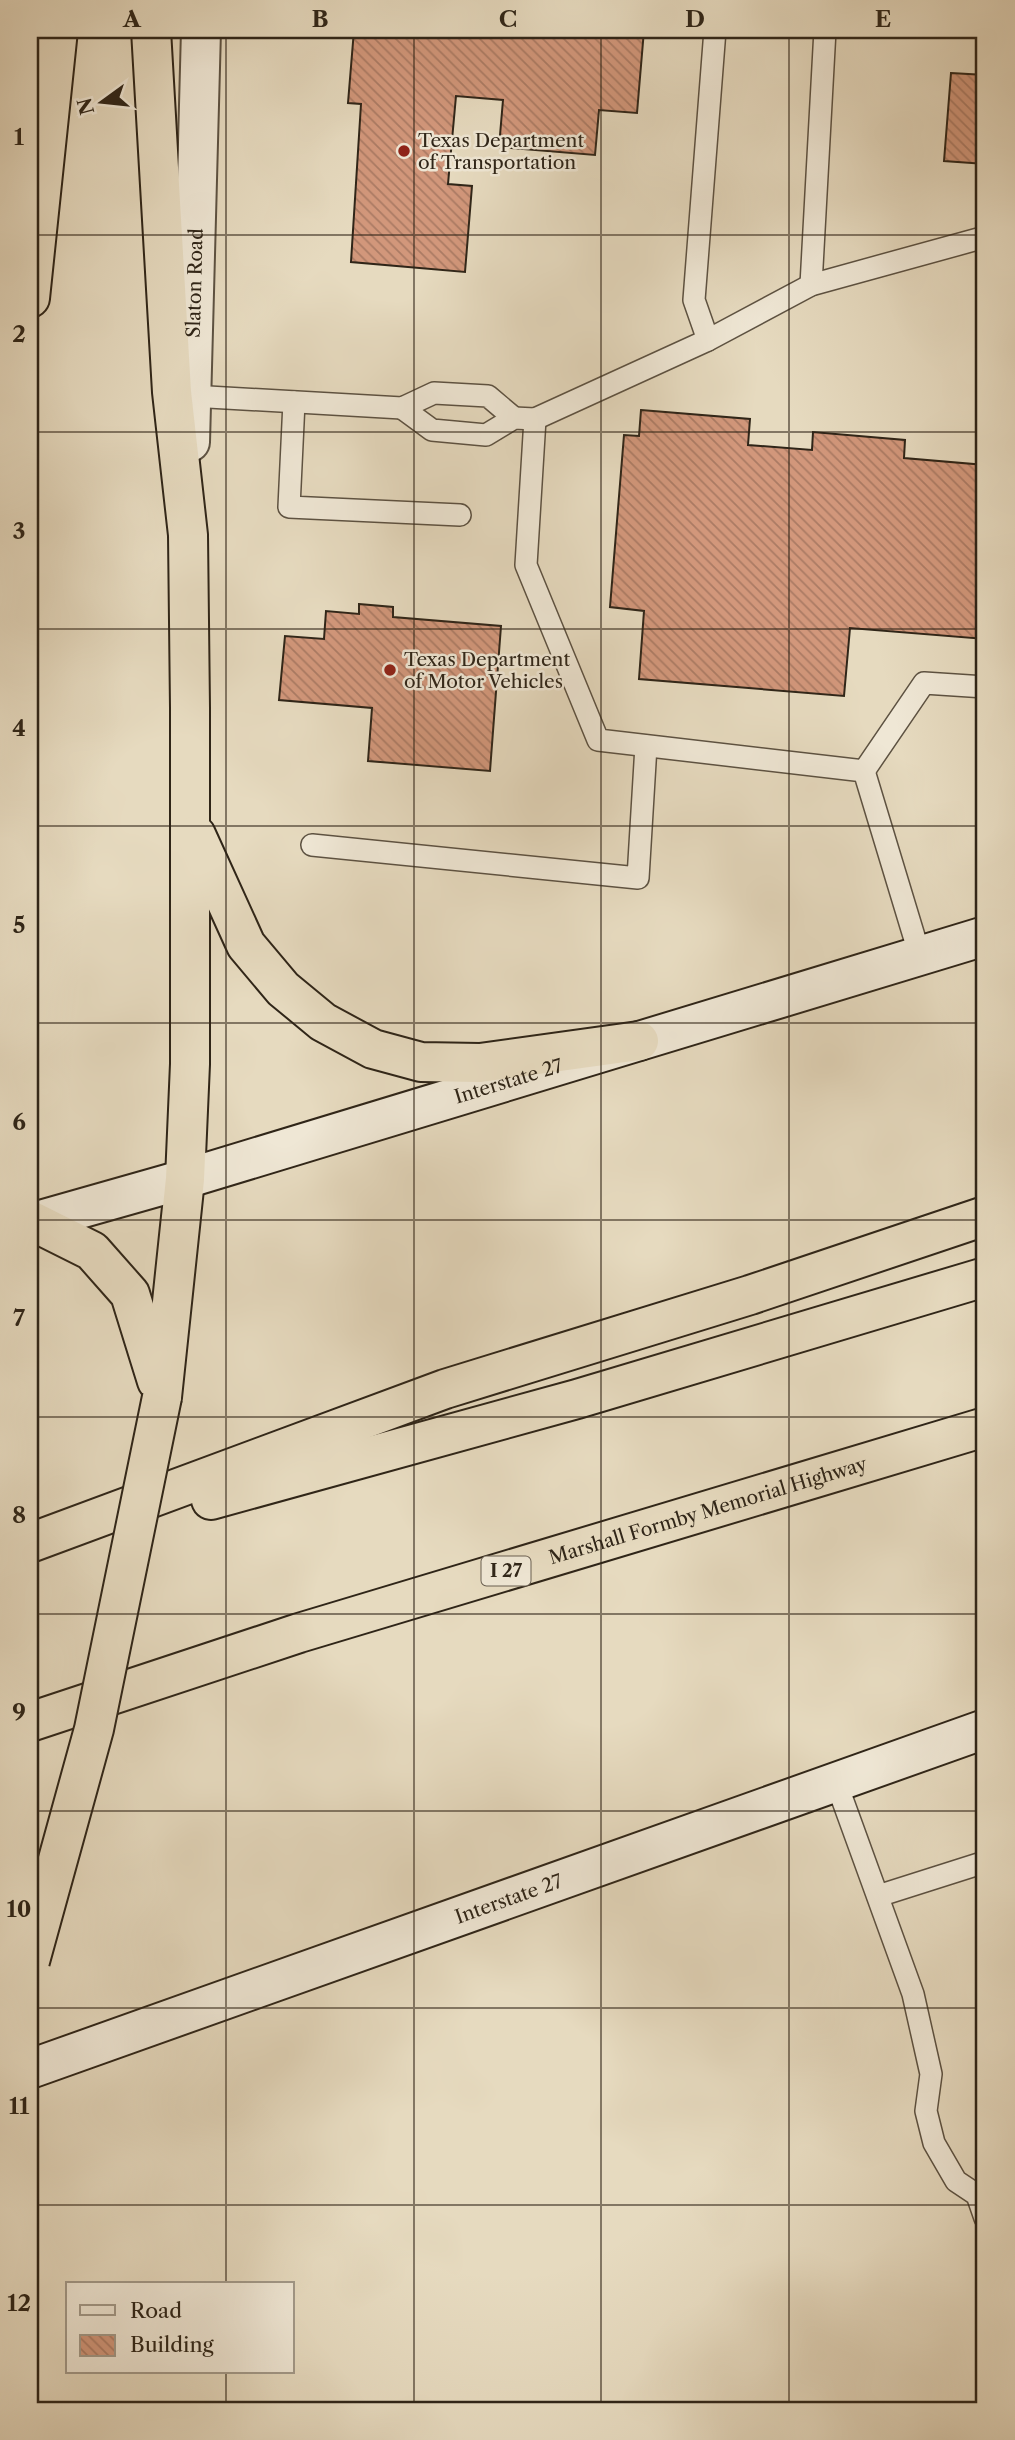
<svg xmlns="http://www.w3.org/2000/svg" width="1015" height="2440" viewBox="0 0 1015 2440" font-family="'Libre Caslon Text',serif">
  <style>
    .building { fill: url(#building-back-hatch); stroke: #2f2518; stroke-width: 2 }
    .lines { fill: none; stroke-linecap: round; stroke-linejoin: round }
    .service-casing { stroke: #5d5242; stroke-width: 24 }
    .minor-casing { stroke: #5d5242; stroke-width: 42 }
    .secondary-casing { stroke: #2f2518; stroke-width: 42 }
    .trunk-casing { stroke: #2f2518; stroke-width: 42 }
    .motorway-casing { stroke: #2f2518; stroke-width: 42 }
    .service { stroke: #efe7d5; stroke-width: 21 }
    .minor { stroke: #efe7d5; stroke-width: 38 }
    .secondary { stroke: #efe7d5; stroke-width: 38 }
    .trunk { stroke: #e6dabf; stroke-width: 38 }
    .motorway { stroke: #e6dabf; stroke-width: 38 }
    .trunk-bridge-casing { stroke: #2f2518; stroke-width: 42; stroke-linecap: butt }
    .trunk-bridge { stroke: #e6dabf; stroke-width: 38 }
    .grid { fill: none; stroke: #2f2518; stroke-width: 2; stroke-opacity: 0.55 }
    .poi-dot { fill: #8f2418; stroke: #efe7d5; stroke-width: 2.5 }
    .labels { text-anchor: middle; stroke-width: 5; stroke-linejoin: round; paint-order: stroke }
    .shield { fill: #efe7d5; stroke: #695f51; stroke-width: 2 }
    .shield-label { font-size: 18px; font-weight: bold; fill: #2f2518 }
    .poi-label { font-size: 19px; fill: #2f2518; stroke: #efe7d5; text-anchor: start }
    .street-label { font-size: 19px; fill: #2f2518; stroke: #efe7d5 }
    .neatline { fill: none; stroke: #2f2518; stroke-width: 2.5 }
    .grid-label { font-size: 23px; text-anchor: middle; font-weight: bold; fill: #2f2518 }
  </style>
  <defs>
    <pattern id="building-back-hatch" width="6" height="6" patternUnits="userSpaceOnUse" patternTransform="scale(1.75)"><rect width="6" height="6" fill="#d2977b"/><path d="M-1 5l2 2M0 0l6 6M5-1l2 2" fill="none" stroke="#ab7b64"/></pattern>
  </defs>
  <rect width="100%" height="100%" fill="#e6dabf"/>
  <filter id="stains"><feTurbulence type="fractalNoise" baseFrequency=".00286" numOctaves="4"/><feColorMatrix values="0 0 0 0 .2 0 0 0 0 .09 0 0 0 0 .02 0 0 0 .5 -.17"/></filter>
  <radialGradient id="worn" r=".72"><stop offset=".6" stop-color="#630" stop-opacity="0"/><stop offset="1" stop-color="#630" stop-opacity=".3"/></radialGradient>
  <g class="building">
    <path d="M 354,30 L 471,30 L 497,32 L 497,30 L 644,30 L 637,113 L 599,110 L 595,155 L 499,147 L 503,100 L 456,96 L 448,184 L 472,186 L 465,272 L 351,262 L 361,104 L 348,103 Z"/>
    <path d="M 951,73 L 985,75 L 985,164 L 944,161 Z"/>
    <path d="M 641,410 L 750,419 L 748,445 L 812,450 L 813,432 L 905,440 L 904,458 L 985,465 L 985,639 L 850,628 L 844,696 L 639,679 L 644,611 L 610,607 L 624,435 L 639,436 Z"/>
    <path d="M 359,604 L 393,607 L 393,617 L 501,626 L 490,771 L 368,761 L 372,708 L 279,700 L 285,636 L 324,639 L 326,611 L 359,614 Z"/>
    <path d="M 985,2023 L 985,2048 L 978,2026 Z"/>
  </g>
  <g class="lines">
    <g class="service-casing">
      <g id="service">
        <path d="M 811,285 L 825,30"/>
        <path d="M 708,340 L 811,285 L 985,237"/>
        <path d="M 191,396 L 402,408 L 434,393 L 488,396 L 514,418"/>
        <path d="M 294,402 L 289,507 L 460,515"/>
        <path d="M 402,408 L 432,430 L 486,435 L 514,418 L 535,419 L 526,565 L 598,740 L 864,771 L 920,956"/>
        <path d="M 535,419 L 708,340 L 694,300 L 715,30"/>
        <path d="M 864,771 L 924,683 L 985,687"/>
        <path d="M 312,845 L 638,878 L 646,746"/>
        <path d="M 836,1782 L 913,1994 L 931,2074 L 926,2111 L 934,2143 L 956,2181 L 977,2195 L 985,2218"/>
        <path d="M 878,1896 L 985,1862"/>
      </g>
    </g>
    <g class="minor-casing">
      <g id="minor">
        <path id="s1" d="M 190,442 L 201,30"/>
      </g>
    </g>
    <g class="secondary-casing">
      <g id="secondary">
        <path id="s2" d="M 30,1223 L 185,1179 L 985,936"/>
        <path id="s3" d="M 30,2069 L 985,1729"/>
      </g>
    </g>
    <g class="trunk-casing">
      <g id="trunk">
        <path d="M 151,30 L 172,392 L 188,535 L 190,708 L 190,1064 L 185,1179 L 162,1397"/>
        <path d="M 30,298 L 58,30"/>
        <path d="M 196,835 L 246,945 L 283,989 L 323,1022 L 373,1049 L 421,1062 L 480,1063 L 639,1041"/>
        <path d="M 34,1222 L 92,1251 L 130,1294 L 157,1381"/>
      </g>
    </g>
    <g class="motorway-casing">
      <g id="motorway">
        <path d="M 211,1500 L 577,1399 L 985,1277"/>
        <path d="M 30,1543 L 445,1389 L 750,1295 L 985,1216"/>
        <path id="s4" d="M 30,1722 L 299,1633 L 985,1427"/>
      </g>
    </g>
    <use href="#service" class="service"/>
    <use href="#minor" class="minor"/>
    <use href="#secondary" class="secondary"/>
    <use href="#trunk" class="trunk"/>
    <use href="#motorway" class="motorway"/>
    <g class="trunk-bridge-casing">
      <path id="trunk-bridge" d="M 30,1961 L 94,1729 L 162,1397"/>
    </g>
    <use href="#trunk-bridge" class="trunk-bridge"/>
  </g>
  <path class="grid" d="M 226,30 L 226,2284M 414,30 L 414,2410M 601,30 L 601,2410M 789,30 L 789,2410M 30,235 L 985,235M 30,432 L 985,432M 30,629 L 985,629M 30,826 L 985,826M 30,1023 L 985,1023M 30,1220 L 985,1220M 30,1417 L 985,1417M 30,1614 L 985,1614M 30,1811 L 985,1811M 30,2008 L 985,2008M 30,2205 L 985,2205M 226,2372 L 226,2410"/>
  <g class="poi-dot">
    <circle cx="404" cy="151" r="7"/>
    <circle cx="390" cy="670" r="7"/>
  </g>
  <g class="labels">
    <rect class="shield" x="481.5" y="1556.5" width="49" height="29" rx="5"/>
    <g class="shield-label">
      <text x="506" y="1577">I 27</text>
    </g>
    <g class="poi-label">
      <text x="418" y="147">Texas Department<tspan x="418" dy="22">of Transportation</tspan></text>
      <text x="404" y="666">Texas Department<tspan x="404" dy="22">of Motor Vehicles</tspan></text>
    </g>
    <g class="street-label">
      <text dy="7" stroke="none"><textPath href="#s1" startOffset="159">Slaton Road</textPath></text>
      <text dy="7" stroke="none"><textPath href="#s2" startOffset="499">Interstate 27</textPath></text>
      <text dy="7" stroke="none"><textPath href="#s4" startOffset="710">Marshall Formby Memorial Highway</textPath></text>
      <text dy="7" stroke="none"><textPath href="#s3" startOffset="508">Interstate 27</textPath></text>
    </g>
  </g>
  <rect width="1015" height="2440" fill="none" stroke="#e6dabf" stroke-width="77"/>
  <rect x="66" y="2282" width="228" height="91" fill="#efe7d5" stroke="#a29989" stroke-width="2"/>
  <rect x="80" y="2305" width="35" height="10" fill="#efe7d5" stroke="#a29989" stroke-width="2"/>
  <text x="130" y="2318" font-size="21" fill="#2f2518">Road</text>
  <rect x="80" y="2335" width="35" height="21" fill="url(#building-back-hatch)" stroke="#a29989" stroke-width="2"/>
  <text x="130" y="2352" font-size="21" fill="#2f2518">Building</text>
  <g transform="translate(102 102) rotate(255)" stroke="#efe7d5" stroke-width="5" paint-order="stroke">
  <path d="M0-5L12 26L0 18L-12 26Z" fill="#2f2518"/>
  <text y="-10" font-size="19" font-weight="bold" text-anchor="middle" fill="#2f2518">N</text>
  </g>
  <rect x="38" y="38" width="938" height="2364" class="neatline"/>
  <g class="grid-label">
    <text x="132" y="27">A</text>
    <text x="320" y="27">B</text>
    <text x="508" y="27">C</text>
    <text x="695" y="27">D</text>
    <text x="883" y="27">E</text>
    <text x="19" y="145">1</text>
    <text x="19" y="342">2</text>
    <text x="19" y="539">3</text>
    <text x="19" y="736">4</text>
    <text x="19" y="933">5</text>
    <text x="19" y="1130">6</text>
    <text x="19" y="1326">7</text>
    <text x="19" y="1523">8</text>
    <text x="19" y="1720">9</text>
    <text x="19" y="1917">10</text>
    <text x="19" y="2114">11</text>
    <text x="19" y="2311">12</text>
  </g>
  <rect width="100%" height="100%" filter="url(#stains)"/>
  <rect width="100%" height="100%" fill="url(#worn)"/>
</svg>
